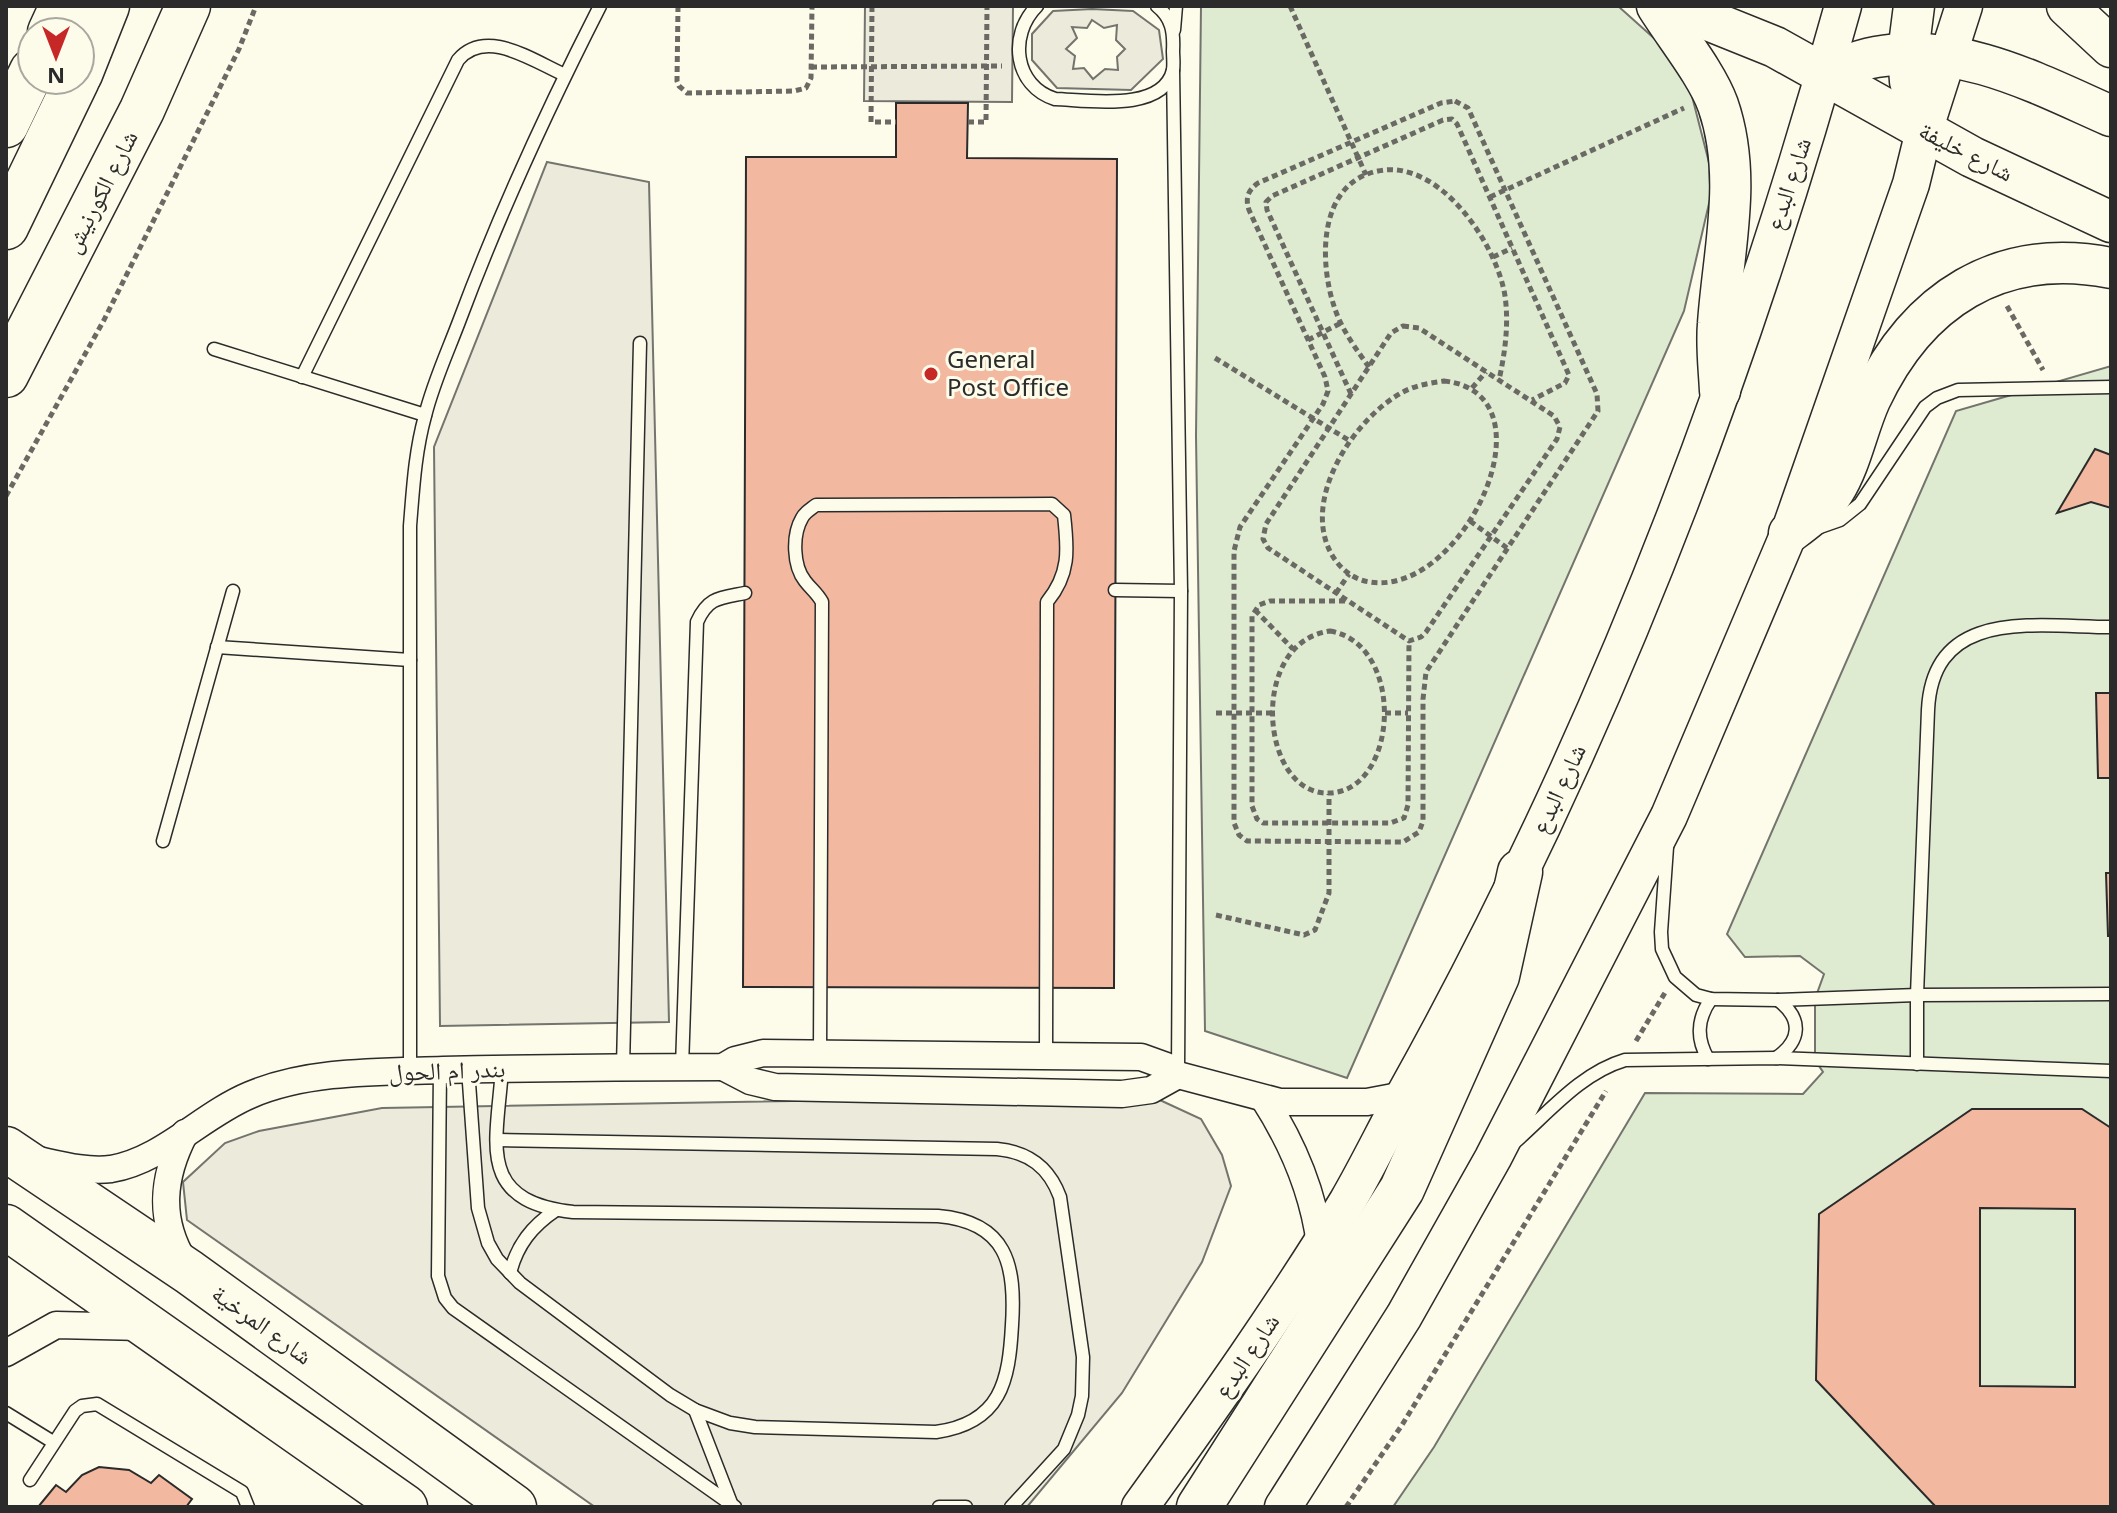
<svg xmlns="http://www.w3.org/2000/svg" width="2117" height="1513" viewBox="0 0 2117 1513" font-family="'Noto Sans','Noto Naskh Arabic',sans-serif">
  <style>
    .green { fill: #deebd1; stroke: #74746e; stroke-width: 2 }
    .parking { fill: #eceadb; stroke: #74746e; stroke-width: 2; fill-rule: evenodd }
    .building { fill: #f2b8a0; stroke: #2b2b2b; stroke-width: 2; fill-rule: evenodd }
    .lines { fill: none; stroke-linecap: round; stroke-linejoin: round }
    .lane-casing { stroke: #2b2b2b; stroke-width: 15 }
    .street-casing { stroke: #2b2b2b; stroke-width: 29 }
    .secondary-casing { stroke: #2b2b2b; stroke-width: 39 }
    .primary-casing { stroke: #2b2b2b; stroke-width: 43 }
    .highway-casing { stroke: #2b2b2b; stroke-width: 47 }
    .path { stroke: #6a6964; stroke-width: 5; stroke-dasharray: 6 4; stroke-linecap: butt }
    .lane { stroke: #fdfbea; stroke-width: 12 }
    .street { stroke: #fdfbea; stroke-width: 26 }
    .secondary { stroke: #fdfbea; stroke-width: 36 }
    .primary { stroke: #fdfbea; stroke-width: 40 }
    .highway { stroke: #fdfbea; stroke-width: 44 }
    .poi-dot { fill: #c62828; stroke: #fdfbea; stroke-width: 3 }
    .labels { text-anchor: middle; stroke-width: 6; stroke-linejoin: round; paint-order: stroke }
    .street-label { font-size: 24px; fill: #2b2b2b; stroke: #fdfbea }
    .poi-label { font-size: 24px; fill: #2b2b2b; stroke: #fdfbea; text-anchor: start }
  </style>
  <rect width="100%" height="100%" fill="#fdfbea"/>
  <g class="green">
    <path d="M 1201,6 L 1618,6 L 1684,65 L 1714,182 L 1684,311 L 1347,1078 L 1205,1031 L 1196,436 Z"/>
    <path d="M 2111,366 L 2111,1507 L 1393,1507 L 1434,1447 L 1645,1093 L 1803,1094 L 1823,1072 L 1815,1060 L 1815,999 L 1824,974 L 1800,956 L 1745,957 L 1727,934 L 1956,411 Z"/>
  </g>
  <g class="parking">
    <path d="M 865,6 L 1013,6 L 1012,102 L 864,101 Z"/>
    <path d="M 1092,9 L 1133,11 L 1159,30 L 1163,59 L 1131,90 L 1057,88 L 1032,60 L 1032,34 L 1053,11 ZM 1092,20 L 1104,28 L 1117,25 L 1116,40 L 1125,49 L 1117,57 L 1118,70 L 1105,69 L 1093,79 L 1084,68 L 1073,69 L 1075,56 L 1066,49 L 1077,38 L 1072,27 L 1087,28 Z"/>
    <path d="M 547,162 L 649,182 L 669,1022 L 440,1026 L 434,447 Z"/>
    <path d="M 1149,1095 L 1201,1119 L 1222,1155 L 1231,1186 L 1202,1262 L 1122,1393 L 1027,1507 L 595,1507 L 187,1220 L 183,1182 L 225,1143 L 259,1131 L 382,1108 Z"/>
  </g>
  <g class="building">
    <path d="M 896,103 L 968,103 L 967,158 L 1117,159 L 1114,988 L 743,987 L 746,157 L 896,157 Z"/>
    <path d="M 2095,449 L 2111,455 L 2111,508 L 2091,502 L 2057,513 Z"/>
    <path d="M 2096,693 L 2111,693 L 2111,778 L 2098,778 Z"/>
    <path d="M 2106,873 L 2111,873 L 2111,936 L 2108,936 Z"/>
    <path d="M 1972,1109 L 2082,1109 L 2111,1128 L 2111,1507 L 1936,1507 L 1816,1380 L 1819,1214 ZM 1980,1208 L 2075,1209 L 2075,1387 L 1980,1386 Z"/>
    <path d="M 99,1467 L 129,1470 L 151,1483 L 159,1475 L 192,1499 L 186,1507 L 38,1507 L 56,1485 L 66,1492 L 82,1475 Z"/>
  </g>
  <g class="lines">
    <g class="lane-casing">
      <g id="lane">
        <path d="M 1037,6 C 1008,35 1014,86 1055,99 C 1087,100 1163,113 1173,70 C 1174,64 1173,56 1173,51 C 1174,32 1172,18 1157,6"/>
        <path d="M 1174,30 L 1176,6"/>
        <path d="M 1173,70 L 1181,591 L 1178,1072"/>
        <path d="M 214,349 L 425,415"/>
        <path d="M 302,377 L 458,60 C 486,27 533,61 565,75"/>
        <path d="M 1820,527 L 1840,520 L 1860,504 L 1925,407 L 1937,398 L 1958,390 L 2111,387"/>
        <path d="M 1115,590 L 1181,591"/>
        <path d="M 217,647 L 410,660"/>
        <path d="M 163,841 L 233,591"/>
        <path d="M 1667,847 L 1661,932 L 1662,949 L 1675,977 L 1696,995 L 1711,999 L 1778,1000 L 1917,995 L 2111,994"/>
        <path d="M 820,1053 L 822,602 C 817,593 811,589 805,581 C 793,566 792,535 802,518 C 805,512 811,509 816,505 L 1052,504 L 1064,515 C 1068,550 1070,574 1047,602 L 1046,1056"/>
        <path d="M 1776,1058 C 1801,1041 1803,1019 1778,1000"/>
        <path d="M 1708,1059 C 1696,1038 1697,1019 1711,999"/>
        <path d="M 1917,1064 L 1917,995 L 1928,710 C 1933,606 2037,627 2111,627"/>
        <path d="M 623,1067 L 640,343"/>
        <path d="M 682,1067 L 697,622 C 708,597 720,598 745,593"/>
        <path d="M 468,1069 L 478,1208 L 488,1243 L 497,1259 L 520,1283 L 670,1395 L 695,1410 L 730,1423 L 755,1427 L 936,1432 C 1001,1423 1009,1381 1012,1325 C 1016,1265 1007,1222 938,1216 L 573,1212 C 475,1201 497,1143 502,1069"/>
        <path d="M 440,1070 L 438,1276 L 445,1298 L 453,1308 L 735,1507"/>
        <path d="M 410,1071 L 410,526 C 413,489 415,452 425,416 C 433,383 448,351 460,319 C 500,212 548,108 600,6"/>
        <path d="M 497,1140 L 997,1149 C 1029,1152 1049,1167 1060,1197 L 1083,1357 L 1082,1396 L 1078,1415 L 1064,1449 L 1011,1507"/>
        <path d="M 1515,1142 C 1549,1112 1581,1073 1625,1060 L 1776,1058 L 2111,1071"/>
        <path d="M 510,1273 C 517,1245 532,1226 556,1210"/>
        <path d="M 695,1410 L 731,1503"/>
        <path d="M 6,1413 L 53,1442"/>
        <path d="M 30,1480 L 75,1411 L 82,1406 L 97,1404 L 242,1492 L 248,1507"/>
        <path d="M 939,1507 L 966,1507"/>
      </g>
    </g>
    <g class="street-casing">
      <g id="street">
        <path d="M 723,1067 L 750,1081 L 775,1087 L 1122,1094 L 1151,1090 L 1178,1075"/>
        <path d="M 1264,1099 C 1293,1144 1313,1191 1320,1244"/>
        <path d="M 38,1160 C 61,1165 87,1172 111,1169 C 163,1160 202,1115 250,1095 C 308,1070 380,1072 443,1070 C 536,1068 630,1067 723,1067 L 735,1060 L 763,1053 L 1141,1057 L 1166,1066 L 1178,1075 L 1280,1102 L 1367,1102 L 1404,1095"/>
        <path d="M 184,1262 C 158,1219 162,1177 185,1133"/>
        <path d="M 6,1353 L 56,1325 L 143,1327"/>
      </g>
    </g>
    <g class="secondary-casing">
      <g id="secondary">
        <path d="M 1140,1507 C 1212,1407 1283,1307 1347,1202 C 1368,1166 1386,1128 1406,1092 C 1596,751 1739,382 1843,6"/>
        <path d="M 1283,1507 L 1404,1316 L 1493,1158 L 1669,816 L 1789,533 L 1911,184 L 1924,131 L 1964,6"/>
      </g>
    </g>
    <g class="primary-casing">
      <g id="primary">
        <path d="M 1657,6 C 1675,35 1707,74 1718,105 C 1743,177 1723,251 1718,324 C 1716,346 1719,369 1720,391"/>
        <path d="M 1673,6 L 1775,47 L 1972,157 L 2111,222"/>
        <path d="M 1914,6 L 1908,53 L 1910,81 L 1924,131"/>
        <path d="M 2067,6 L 2111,47"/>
        <path d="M 1824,74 C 1841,68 1858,60 1876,57 C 1961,42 2036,83 2111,116"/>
        <path d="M 1789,533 C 1805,521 1823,508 1834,491 C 1851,464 1857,429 1870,400 C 1917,300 1999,246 2111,268"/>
      </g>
    </g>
    <g class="highway-casing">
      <g id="highway">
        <path d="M 50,32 L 62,6"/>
        <path d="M 80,74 L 107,6"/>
        <path d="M 6,125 L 32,71"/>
        <path d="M 6,227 L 77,80"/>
        <path d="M 6,375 L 142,110 L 188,6"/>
        <path d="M 6,1149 L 189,1272 L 514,1507"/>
        <path d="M 6,1227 L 405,1507"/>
        <path d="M 1199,1507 L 1402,1189 L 1497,976 L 1520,872"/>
      </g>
    </g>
    <g class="path">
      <path d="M 678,6 L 677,81 L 679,86 L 687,93 L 794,91 L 806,88 L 811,78 L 812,6"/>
      <path d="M 872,6 L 871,122 L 896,122"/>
      <path d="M 1290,6 L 1366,175"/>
      <path d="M 811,67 L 1002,66"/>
      <path d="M 1455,101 L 1468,108 L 1597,394 L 1598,411 L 1426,672 L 1423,699 L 1423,821 L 1419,832 L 1403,842 L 1247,841 L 1239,835 L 1234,823 L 1234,551 L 1240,527 L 1246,518 L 1323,404 L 1328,391 L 1325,377 L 1249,210 C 1245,198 1248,190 1258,183 L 1441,103 Z"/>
      <path d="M 968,122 L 986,122 L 987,6"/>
      <path d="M 1490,197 L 1684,108"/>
      <path d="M 1493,257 L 1512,248"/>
      <path d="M 2007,306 L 2043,370"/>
      <path d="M 1403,326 L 1419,328 L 1554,416 L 1560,427 L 1557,439 L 1426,632 L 1421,637 L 1409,641 L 1268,548 L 1263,539 L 1266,524 L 1391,333 Z"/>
      <path d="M 1308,340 L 1341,323"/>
      <path d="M 1215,358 L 1350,441"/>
      <path d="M 1369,367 C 1356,349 1342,330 1335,309 C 1319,264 1317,183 1378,171 C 1439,158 1497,244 1505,296 C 1509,324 1505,353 1499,380"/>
      <path d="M 1444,381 C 1558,393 1464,597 1370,582 C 1354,580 1340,569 1332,555 C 1300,500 1354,418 1403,392 C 1416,385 1430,383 1444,381 Z"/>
      <path d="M 1472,388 L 1486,372"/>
      <path d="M 1351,394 L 1267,210 L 1266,202 L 1272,196 L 1443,120 L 1452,119 L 1457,124 L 1569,375 L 1565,383 L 1532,400"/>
      <path d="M 6,496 L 104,320 L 239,49 L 256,6"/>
      <path d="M 1470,521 L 1507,548"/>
      <path d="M 1336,593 L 1349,574"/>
      <path d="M 1345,601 L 1270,601 L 1259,605 L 1252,616 L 1252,806 L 1257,819 L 1263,823 L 1390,823 L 1404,818 L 1408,805 L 1409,641"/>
      <path d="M 1255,610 L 1293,649"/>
      <path d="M 1330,631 C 1406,644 1399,790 1330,793 C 1260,797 1247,642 1330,631 Z"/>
      <path d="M 1216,713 L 1273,713"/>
      <path d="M 1385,713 L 1408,713"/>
      <path d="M 1216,915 L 1304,935 L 1315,930 L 1329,893 L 1329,794"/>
      <path d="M 1636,1041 L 1666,991"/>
      <path d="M 1346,1507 L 1402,1425 L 1606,1091"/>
    </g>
    <use href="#lane" class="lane"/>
    <use href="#street" class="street"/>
    <use href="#secondary" class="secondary"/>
    <use href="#primary" class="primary"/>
    <use href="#highway" class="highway"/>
  </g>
  <circle class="poi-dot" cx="931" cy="374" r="8"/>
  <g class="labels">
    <g class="street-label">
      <text transform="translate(1966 152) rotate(27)" y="8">شارع خليفة</text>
      <text transform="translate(1789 184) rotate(-72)" y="8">شارع البدع</text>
      <text transform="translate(101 192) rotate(-63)" y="8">شارع الكورنيش</text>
      <text transform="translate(1559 789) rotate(-65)" y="8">شارع البدع</text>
      <text transform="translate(447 1071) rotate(-2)" y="8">بندر ام الحول</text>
      <text transform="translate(262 1325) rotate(36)" y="8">شارع المرخية</text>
      <text transform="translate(1247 1356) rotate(-56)" y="8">شارع البدع</text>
    </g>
    <g class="poi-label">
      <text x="947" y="368">General<tspan x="947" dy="28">Post Office</tspan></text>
    </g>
  </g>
  <rect width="2117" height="1513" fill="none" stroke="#2b2b2b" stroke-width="16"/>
  <g transform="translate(56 56) rotate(180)"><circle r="38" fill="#fdfbea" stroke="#a9a89e" stroke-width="2"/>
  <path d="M0-6L14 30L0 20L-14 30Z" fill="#c62828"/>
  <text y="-12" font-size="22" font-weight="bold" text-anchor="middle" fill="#2b2b2b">N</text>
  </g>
</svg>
